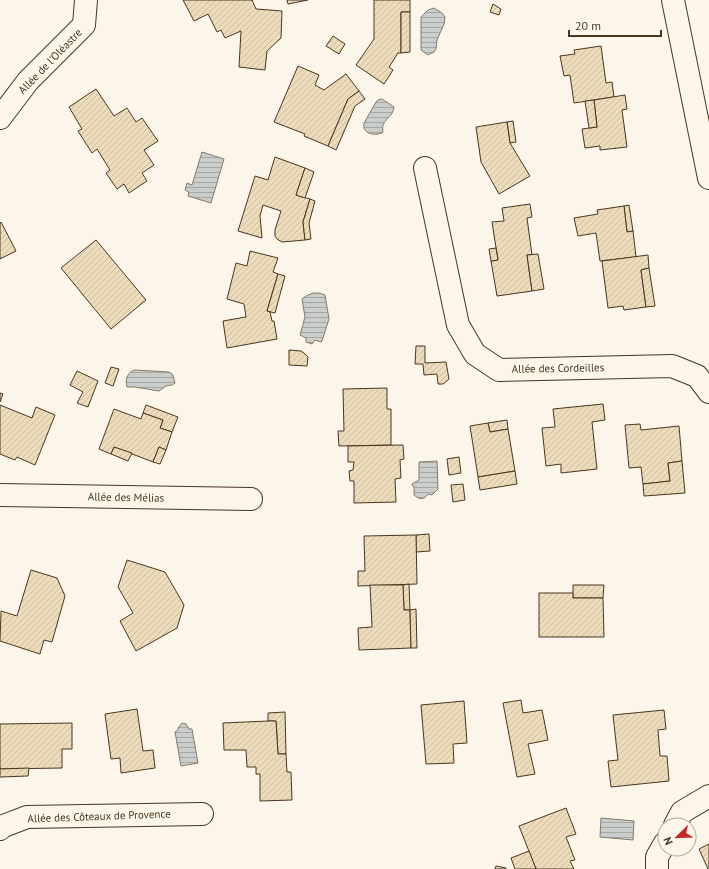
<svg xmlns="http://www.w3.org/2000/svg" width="709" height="869" viewBox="0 0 709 869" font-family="'PT Sans',sans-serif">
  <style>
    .water { fill: url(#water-rules); stroke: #887966 }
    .building { fill: url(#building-hatch); stroke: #4a3520 }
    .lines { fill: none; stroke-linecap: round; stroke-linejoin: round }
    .minor-casing { stroke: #4a3520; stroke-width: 24 }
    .minor { stroke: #fbf6e9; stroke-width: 22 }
    .labels { text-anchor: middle; stroke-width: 3; stroke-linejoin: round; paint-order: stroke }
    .street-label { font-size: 11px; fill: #4a3520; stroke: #fbf6e9 }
  </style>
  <defs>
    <pattern id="water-rules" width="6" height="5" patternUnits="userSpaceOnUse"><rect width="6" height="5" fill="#c9cecd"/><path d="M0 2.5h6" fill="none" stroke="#a5a8a6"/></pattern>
    <pattern id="building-hatch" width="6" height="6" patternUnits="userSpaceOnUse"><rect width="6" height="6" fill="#ecdcbc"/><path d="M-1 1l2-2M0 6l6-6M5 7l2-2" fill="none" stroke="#ccbda1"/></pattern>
  </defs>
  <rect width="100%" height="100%" fill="#fbf6e9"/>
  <g class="water">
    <path d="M 434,8 L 442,13 L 445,17 L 444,24 L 437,40 L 436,49 L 434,52 L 428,55 L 421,50 L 421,17 L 428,10 Z"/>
    <path d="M 382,99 L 394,107 C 393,119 380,119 383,132 L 382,133 C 374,136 362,134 364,123 L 376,102 L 378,100 Z"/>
    <path d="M 202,152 L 224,159 L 211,203 L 188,196 L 189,192 L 185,190 L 187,183 L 192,185 Z"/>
    <path d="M 313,293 L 319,293 L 325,295 L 329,319 L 322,341 L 321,342 L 315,340 L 312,344 L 306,342 L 306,338 L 300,335 L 305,317 L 302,299 L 306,296 Z"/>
    <path d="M 135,370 L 169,372 L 173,375 L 175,383 L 172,385 L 166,386 L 159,391 L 135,387 L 127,387 C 125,380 127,372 135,370 Z"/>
    <path d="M 437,461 L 438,489 L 432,495 L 428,494 C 424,500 420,500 414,495 L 414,488 L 412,484 L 419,480 L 419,462 Z"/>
    <path d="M 182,723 L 186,724 L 189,729 L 192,729 L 198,763 L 181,766 L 175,732 L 178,730 L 178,728 Z"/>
    <path d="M 601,818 L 634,821 L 633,840 L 600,837 Z"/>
  </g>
  <g class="building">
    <path d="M 183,0 L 253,0 L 252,0 L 256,9 L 282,11 L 281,38 L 267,51 L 265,70 L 239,67 L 241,31 L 225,38 L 221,30 L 217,32 L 208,14 L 194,21 Z"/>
    <path d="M 287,0 L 308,0 L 288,4 Z"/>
    <path d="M 374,0 L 410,0 L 410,12 L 401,12 L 401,53 L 398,53 L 389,67 L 393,70 L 384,84 L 356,65 L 374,39 Z"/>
    <path d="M 493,4 L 501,9 L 499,15 L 490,12 Z"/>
    <path d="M 401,12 L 410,12 L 410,52 L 401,53 Z"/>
    <path d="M 333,36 L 345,44 L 339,54 L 326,46 Z"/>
    <path d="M 601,46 L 606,83 L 612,82 L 614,97 L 574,103 L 570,75 L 564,76 L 560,56 L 575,54 L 574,50 Z"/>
    <path d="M 298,66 L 319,75 L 315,85 L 324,90 L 346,74 L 359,91 L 348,99 L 328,146 L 304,136 L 305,134 L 274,122 Z"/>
    <path d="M 96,89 L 114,116 L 127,108 L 136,122 L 142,118 L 158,141 L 144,150 L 154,165 L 142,173 L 147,181 L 129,193 L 124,184 L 117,189 L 106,173 L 110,170 L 97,149 L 92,153 L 78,131 L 82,129 L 69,107 Z"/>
    <path d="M 359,91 L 365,99 L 355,106 L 336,150 L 328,146 L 348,99 Z"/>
    <path d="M 625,95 L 627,109 L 622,110 L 627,147 L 600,150 L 600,146 L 585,148 L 582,129 L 597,127 L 594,100 Z"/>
    <path d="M 594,100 L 597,127 L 589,128 L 585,101 Z"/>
    <path d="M 513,121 L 516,142 L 510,143 L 507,122 Z"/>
    <path d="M 507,122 L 510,143 L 530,176 L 499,194 L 481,162 L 476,127 Z"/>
    <path d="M 275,157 L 305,168 L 296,195 L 310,199 L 303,222 L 305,240 L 282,242 L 277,239 L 275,236 L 275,230 L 281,211 L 263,205 L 260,216 L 262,238 L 238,231 L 255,176 L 268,180 Z"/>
    <path d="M 305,168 L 314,172 L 305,198 L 296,195 Z"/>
    <path d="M 310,199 L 315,201 L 309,223 L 311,239 L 305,240 L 303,222 Z"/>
    <path d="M 530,204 L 532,217 L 527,218 L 532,255 L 527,255 L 532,291 L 497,296 L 491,261 L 498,260 L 492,222 L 504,221 L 502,208 Z"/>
    <path d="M 629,205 L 633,231 L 627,232 L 624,206 Z"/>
    <path d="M 624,206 L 627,232 L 633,231 L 636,257 L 600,261 L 596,233 L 578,236 L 574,218 L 598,214 L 597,210 Z"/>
    <path d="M 1,222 L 16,251 L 0,259 L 0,223 Z"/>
    <path d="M 96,240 L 146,300 L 111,329 L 61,268 Z"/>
    <path d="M 496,248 L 498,260 L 491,261 L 489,249 Z"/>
    <path d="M 250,251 L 278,258 L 273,272 L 278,274 L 267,311 L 270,312 L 272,321 L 274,321 L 277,339 L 227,348 L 223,321 L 246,317 L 244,304 L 227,299 L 236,263 L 247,266 Z"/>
    <path d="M 538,254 L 544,289 L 532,291 L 527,255 Z"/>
    <path d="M 648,255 L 649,268 L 641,270 L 646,307 L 624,310 L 623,306 L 608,308 L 602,261 Z"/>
    <path d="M 649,268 L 655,306 L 646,307 L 641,270 Z"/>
    <path d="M 278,274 L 285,276 L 275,313 L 267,311 Z"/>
    <path d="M 416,346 L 425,346 L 425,363 L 446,362 L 449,379 L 443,384 L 438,384 L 437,374 L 424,375 L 423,364 L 415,364 Z"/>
    <path d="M 289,350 L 301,351 L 304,353 L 308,357 L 307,366 L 289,365 Z"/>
    <path d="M 111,367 L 119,369 L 113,386 L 105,383 Z"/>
    <path d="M 77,371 L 98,381 L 88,407 L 77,403 L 83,392 L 70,385 Z"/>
    <path d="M 387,388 L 387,409 L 391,409 L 391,445 L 339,446 L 338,431 L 344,431 L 343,389 Z"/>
    <path d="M 0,393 L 3,394 L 0,402 Z"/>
    <path d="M 603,404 L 605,420 L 592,422 L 597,469 L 561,473 L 561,464 L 546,466 L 542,428 L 555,427 L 553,409 Z"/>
    <path d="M 0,405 L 32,418 L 36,407 L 55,415 L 35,465 L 17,457 L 15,460 L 0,454 Z"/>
    <path d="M 146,405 L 178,417 L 172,432 L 160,428 L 163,420 L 143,413 Z"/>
    <path d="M 114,409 L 141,419 L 143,413 L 163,420 L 160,428 L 172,432 L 166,450 L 159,447 L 153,462 L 114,447 L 111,454 L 99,449 Z"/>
    <path d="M 507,420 L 508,429 L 490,432 L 488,423 Z"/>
    <path d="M 488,423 L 490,432 L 508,429 L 515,471 L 478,477 L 470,426 Z"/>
    <path d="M 640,424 L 641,430 L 679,426 L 682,461 L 668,463 L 670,481 L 643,484 L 641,467 L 629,468 L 625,425 Z"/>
    <path d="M 403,445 L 404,459 L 400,460 L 401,478 L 395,479 L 396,502 L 354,503 L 354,481 L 350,481 L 349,471 L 353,470 L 354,462 L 348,462 L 348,446 Z"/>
    <path d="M 114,447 L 132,453 L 128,461 L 111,454 Z"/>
    <path d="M 159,447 L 166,450 L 160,464 L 153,462 Z"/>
    <path d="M 459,457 L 461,473 L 449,475 L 447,459 Z"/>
    <path d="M 682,461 L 685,493 L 644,496 L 643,484 L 670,481 L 668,463 Z"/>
    <path d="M 515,471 L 517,484 L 480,490 L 478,477 Z"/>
    <path d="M 463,484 L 465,500 L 453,502 L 451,485 Z"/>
    <path d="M 429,534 L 430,551 L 416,552 L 416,535 Z"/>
    <path d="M 416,535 L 417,584 L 358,586 L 358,571 L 365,571 L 364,536 Z"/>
    <path d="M 127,560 L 165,572 L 184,605 L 177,628 L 136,651 L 120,621 L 133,613 L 118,587 Z"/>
    <path d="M 31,570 L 57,578 L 65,596 L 52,642 L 44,640 L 40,654 L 0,641 L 1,611 L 17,616 Z"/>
    <path d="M 409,584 L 410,610 L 404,610 L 403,585 Z"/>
    <path d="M 370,585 L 403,585 L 404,610 L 410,610 L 411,648 L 359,650 L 358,628 L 372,627 Z"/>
    <path d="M 573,585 L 604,585 L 603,598 L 573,598 Z"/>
    <path d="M 539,593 L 573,593 L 573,598 L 603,598 L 604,637 L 539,637 Z"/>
    <path d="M 416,609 L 417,648 L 411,648 L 410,610 Z"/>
    <path d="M 521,700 L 523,713 L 542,710 L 548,740 L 528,744 L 535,774 L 517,777 L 503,703 Z"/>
    <path d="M 464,701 L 467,743 L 453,744 L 454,763 L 426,764 L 421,705 Z"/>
    <path d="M 137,709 L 143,751 L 153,750 L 155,768 L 121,773 L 120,758 L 111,759 L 105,714 Z"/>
    <path d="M 664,710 L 666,729 L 658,730 L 660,756 L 667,756 L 669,781 L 611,787 L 608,761 L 618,760 L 613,715 Z"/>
    <path d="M 285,712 L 286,754 L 278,754 L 276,721 L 268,721 L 268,713 Z"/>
    <path d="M 268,721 L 276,721 L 278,754 L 286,754 L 287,772 L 291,772 L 292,800 L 260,801 L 260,774 L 256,774 L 256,767 L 247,767 L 246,750 L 224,750 L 223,723 Z"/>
    <path d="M 72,723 L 72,749 L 62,749 L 62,768 L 0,769 L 0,724 Z"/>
    <path d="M 29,768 L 28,776 L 0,777 L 0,769 Z"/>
    <path d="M 566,808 L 576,834 L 566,837 L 575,860 L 570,861 L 574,869 L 536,869 L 519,826 Z"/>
    <path d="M 709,844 L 709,869 L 708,869 L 699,849 Z"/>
    <path d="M 529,851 L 536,869 L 515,869 L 511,858 Z"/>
    <path d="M 496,866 L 506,868 L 506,869 L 495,869 Z"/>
  </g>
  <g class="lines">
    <g class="minor-casing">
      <g id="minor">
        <path d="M 673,0 L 709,178"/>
        <path d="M 0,118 L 28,81 L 84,25 L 86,0"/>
        <path d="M 425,168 L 458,325 L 475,354 L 499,370 L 672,366 L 697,376 L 709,392"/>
        <path d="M 0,495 L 251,499"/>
        <path d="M 675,825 L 682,812 L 709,796"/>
        <path d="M 0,829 L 1,827 L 27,817 L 202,814"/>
        <path d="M 657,869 L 657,857 L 665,843"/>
      </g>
    </g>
    <use href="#minor" class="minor"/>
  </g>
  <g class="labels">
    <g class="street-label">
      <text transform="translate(50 61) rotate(-46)" y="4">Allée de l'Oléastre</text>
      <text transform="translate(558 368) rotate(-1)" y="4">Allée des Cordeilles</text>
      <text transform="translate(126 497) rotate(1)" y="4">Allée des Mélias</text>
      <text transform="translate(99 816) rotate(-2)" y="4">Allée des Côteaux de Provence</text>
    </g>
  </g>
  <g transform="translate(677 837) rotate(247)"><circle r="19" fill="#fbf6e9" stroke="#b4a999"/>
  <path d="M0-3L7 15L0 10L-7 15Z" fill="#c62828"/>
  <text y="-6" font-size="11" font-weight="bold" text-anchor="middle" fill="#4a3520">N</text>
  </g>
  <path d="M569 30v6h92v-6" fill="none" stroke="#4a3520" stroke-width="2"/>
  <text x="575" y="30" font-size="12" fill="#4a3520" stroke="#fbf6e9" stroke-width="3" paint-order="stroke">20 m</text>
</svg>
